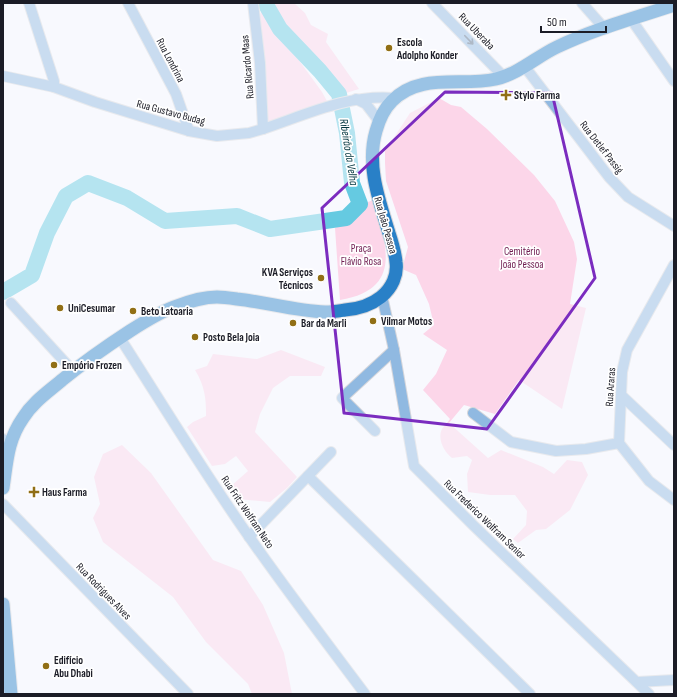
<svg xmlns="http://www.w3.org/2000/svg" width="677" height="697" viewBox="0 0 677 697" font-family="'Sofia Sans Condensed',sans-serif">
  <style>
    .green { fill: #fcd6e9 }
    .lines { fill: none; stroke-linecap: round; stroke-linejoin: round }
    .river { stroke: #65cae1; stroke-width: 16 }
    .minor-casing { stroke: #d5d6db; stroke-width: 12 }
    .major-casing { stroke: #d5d6db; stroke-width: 15 }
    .minor { stroke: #90b9e1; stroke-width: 10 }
    .major { stroke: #2980c7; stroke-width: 13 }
    .oneway { stroke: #566a84 }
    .marked { fill: none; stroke: #7b2cbf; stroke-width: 3; stroke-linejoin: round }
    .poi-dot { fill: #916f15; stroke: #fff; stroke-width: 1.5 }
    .labels { text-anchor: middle; stroke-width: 3.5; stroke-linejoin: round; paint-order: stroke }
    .street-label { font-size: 11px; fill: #1b1c26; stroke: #fff }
    .poi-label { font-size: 11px; font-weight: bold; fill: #1b1c26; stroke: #fff; text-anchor: start }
    .park-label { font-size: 11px; fill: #6f1c50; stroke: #fff }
    .water-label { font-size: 12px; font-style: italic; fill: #01343d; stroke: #fff }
  </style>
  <rect width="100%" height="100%" fill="#f8f9fe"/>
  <g class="green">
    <path d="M 269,3 L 294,3 L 305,13 L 311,25 L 328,34 L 326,42 L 359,89 L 343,94 L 315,59 L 289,31 Z"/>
    <path d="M 262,7 L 283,43 L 298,59 L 322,92 L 327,101 L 296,113 L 268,122 L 264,85 L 265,66 L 259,21 Z"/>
    <path d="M 439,98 L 451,105 L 461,107 L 487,129 L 534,175 L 555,201 L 574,242 L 577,259 L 570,304 L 586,308 L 562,409 L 519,380 L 495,414 L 464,405 L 449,423 L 488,458 L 501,450 L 543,467 L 554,474 L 567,460 L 582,462 L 588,475 L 570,510 L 546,529 L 536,530 L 518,543 L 513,539 L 526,525 L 527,511 L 515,495 L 490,495 L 468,492 L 467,474 L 472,460 L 467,456 L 452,458 C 444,452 437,439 442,429 C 444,426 448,422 450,419 L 423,390 L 436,374 L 447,350 L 423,334 L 434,325 L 429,304 L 416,275 L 402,269 L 408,247 L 386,181 L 385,163 L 385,151 L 410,113 Z"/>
    <path d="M 373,200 C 387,246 403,289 340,300 L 335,228 C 347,222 358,219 363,204 Z"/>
    <path d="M 281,350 L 325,367 L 321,376 L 290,376 L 273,388 L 260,414 L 255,432 L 297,477 L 287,488 L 270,502 L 238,499 L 231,486 L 248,471 L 236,456 L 225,464 L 212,466 L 187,427 L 193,422 L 206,416 C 206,398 205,387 195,370 L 207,366 L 213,354 L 257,359 Z"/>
    <path d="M 122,445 L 151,473 L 213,560 L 241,571 L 263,605 L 284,653 L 292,694 L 252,694 L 248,684 L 206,642 L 173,597 L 103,542 L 93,518 L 100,504 L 94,477 L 103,454 Z"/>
  </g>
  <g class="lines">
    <path class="river" d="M 3,292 L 32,275 L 47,233 L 66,196 L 88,183 L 127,198 L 165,221 L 237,216 L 270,229 L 346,218 L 360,204 L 352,183 L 347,133 L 339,94 L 320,71 L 280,29 L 265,3"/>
    <g class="minor-casing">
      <g id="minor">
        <path d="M 29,3 L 54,81 L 54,87"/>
        <path d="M 128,3 L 176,94 L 189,131"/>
        <path d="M 253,3 L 260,63 L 263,129"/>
        <path d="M 432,3 L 504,77"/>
        <path d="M 582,3 L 604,28"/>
        <path d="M 631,19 L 674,81"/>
        <path d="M 525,67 L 609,177 L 628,197 L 674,226"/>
        <path d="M 3,76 L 54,87 L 95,102 L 189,131 L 217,136 L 249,133 L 263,129 C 305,115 349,94 394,98"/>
        <path d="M 356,99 L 366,104 L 379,121"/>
        <path d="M 674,265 L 627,350 L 622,372 L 619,443 L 649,481 L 674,500"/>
        <path d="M 382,296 L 394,350 L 414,466 L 474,526 L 649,694"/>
        <path d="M 11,303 L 73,371"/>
        <path d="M 120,338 C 163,405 204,473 250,538 C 287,591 326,642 365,694"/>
        <path d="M 621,395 L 674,445"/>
        <path d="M 473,413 L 511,442 L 556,451 L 586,449 L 619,443"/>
        <path d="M 375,431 L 342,398 L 394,350"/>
        <path d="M 3,439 L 10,444"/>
        <path d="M 308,476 L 530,694"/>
        <path d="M 3,504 L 188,694"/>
        <path d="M 249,537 L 331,452"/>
        <path d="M 637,682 L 674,680"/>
      </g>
    </g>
    <g class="major-casing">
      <g id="major">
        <path d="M 3,488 C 7,462 7,441 23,418 C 33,402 48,392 62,380 C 84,362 107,346 130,331 C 144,322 158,313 174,307 C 187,302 202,297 217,297 C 223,297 230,298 237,299 C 266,302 295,311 325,312 C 332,312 338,311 345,310 C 358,309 371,305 381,297 C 392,288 398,275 396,262 C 395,252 392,242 389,233 C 379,200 366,165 376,131 C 379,120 384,109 392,101 C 420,72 461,87 496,79 C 520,73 536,57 557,47 C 594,29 635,18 674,5"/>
        <path d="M 3,604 L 11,694"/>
      </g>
    </g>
    <use href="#minor" class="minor"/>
    <use href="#major" class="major"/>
  </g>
  <defs><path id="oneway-shaft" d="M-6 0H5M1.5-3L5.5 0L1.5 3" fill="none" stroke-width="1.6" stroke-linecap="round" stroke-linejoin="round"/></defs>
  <use class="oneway" href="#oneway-shaft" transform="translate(469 40) rotate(46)"/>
  <path d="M0 0H677V697H0ZM 445,92 L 552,93 L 595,278 L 487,429 L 344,413 L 322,208 Z" fill="#f8f9fe" fill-opacity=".55" fill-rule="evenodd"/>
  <path class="marked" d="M 445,92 L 552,93 L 595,278 L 487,429 L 344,413 L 322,208 Z"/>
  <g class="poi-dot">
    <circle cx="389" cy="48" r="4"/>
    <path d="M504 89h4v4h4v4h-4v4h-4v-4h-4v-4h4z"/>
    <circle cx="321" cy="278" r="4"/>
    <circle cx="60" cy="308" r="4"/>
    <circle cx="133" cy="311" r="4"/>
    <circle cx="373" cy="321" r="4"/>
    <circle cx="293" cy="323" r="4"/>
    <circle cx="195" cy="337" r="4"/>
    <circle cx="54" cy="365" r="4"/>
    <path d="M32 486h4v4h4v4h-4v4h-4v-4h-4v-4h4z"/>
    <circle cx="46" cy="666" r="4"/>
  </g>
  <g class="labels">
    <g class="street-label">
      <text transform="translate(477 31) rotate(46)" y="4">Rua Uberaba</text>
      <text transform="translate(171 60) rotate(62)" y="4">Rua Londrina</text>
      <text transform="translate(247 67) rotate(-95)" y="4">Rua Ricardo Maas</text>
      <text transform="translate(171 112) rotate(15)" y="4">Rua Gustavo Budag</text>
      <text transform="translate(602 147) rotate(52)" y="4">Rua Detlef Passig</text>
      <text transform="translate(386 225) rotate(74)" y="4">Rua João Pessoa</text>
      <text transform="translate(610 387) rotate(-86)" y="4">Rua Araras</text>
      <text transform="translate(248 512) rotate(56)" y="4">Rua Fritz Wolfram Neto</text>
      <text transform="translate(485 519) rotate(44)" y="4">Rua Frederico Wolfram Senior</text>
      <text transform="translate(104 591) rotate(46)" y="4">Rua Rodrigues Alves</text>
    </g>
    <g class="poi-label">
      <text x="397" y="46">Escola<tspan x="397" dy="13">Adolpho Konder</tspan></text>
      <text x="514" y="99">Stylo Farma</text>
      <text x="313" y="276" text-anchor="end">KVA Serviços<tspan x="313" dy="13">Técnicos</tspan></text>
      <text x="68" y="312">UniCesumar</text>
      <text x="141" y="315">Beto Latoaria</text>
      <text x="381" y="325">Vilmar Motos</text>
      <text x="301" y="327">Bar da Marli</text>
      <text x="203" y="341">Posto Bela Joia</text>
      <text x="62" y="369">Empório Frozen</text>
      <text x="42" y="496">Haus Farma</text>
      <text x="54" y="664">Edifício<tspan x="54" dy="13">Abu Dhabi</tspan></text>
    </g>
    <g class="park-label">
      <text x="361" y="252">Praça<tspan x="361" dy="13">Flávio Rosa</tspan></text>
      <text x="522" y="255">Cemitério<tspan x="522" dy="13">João Pessoa</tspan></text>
    </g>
    <g class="water-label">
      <text transform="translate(349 152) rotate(81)" y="4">Ribeirão da Velha</text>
    </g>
  </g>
  <rect width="677" height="697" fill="none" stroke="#1b1c26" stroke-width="8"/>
  <path d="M541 26v6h65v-6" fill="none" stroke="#1b1c26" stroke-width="2"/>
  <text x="547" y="26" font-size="12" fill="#1b1c26" stroke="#ffffff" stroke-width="3" paint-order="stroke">50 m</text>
</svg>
